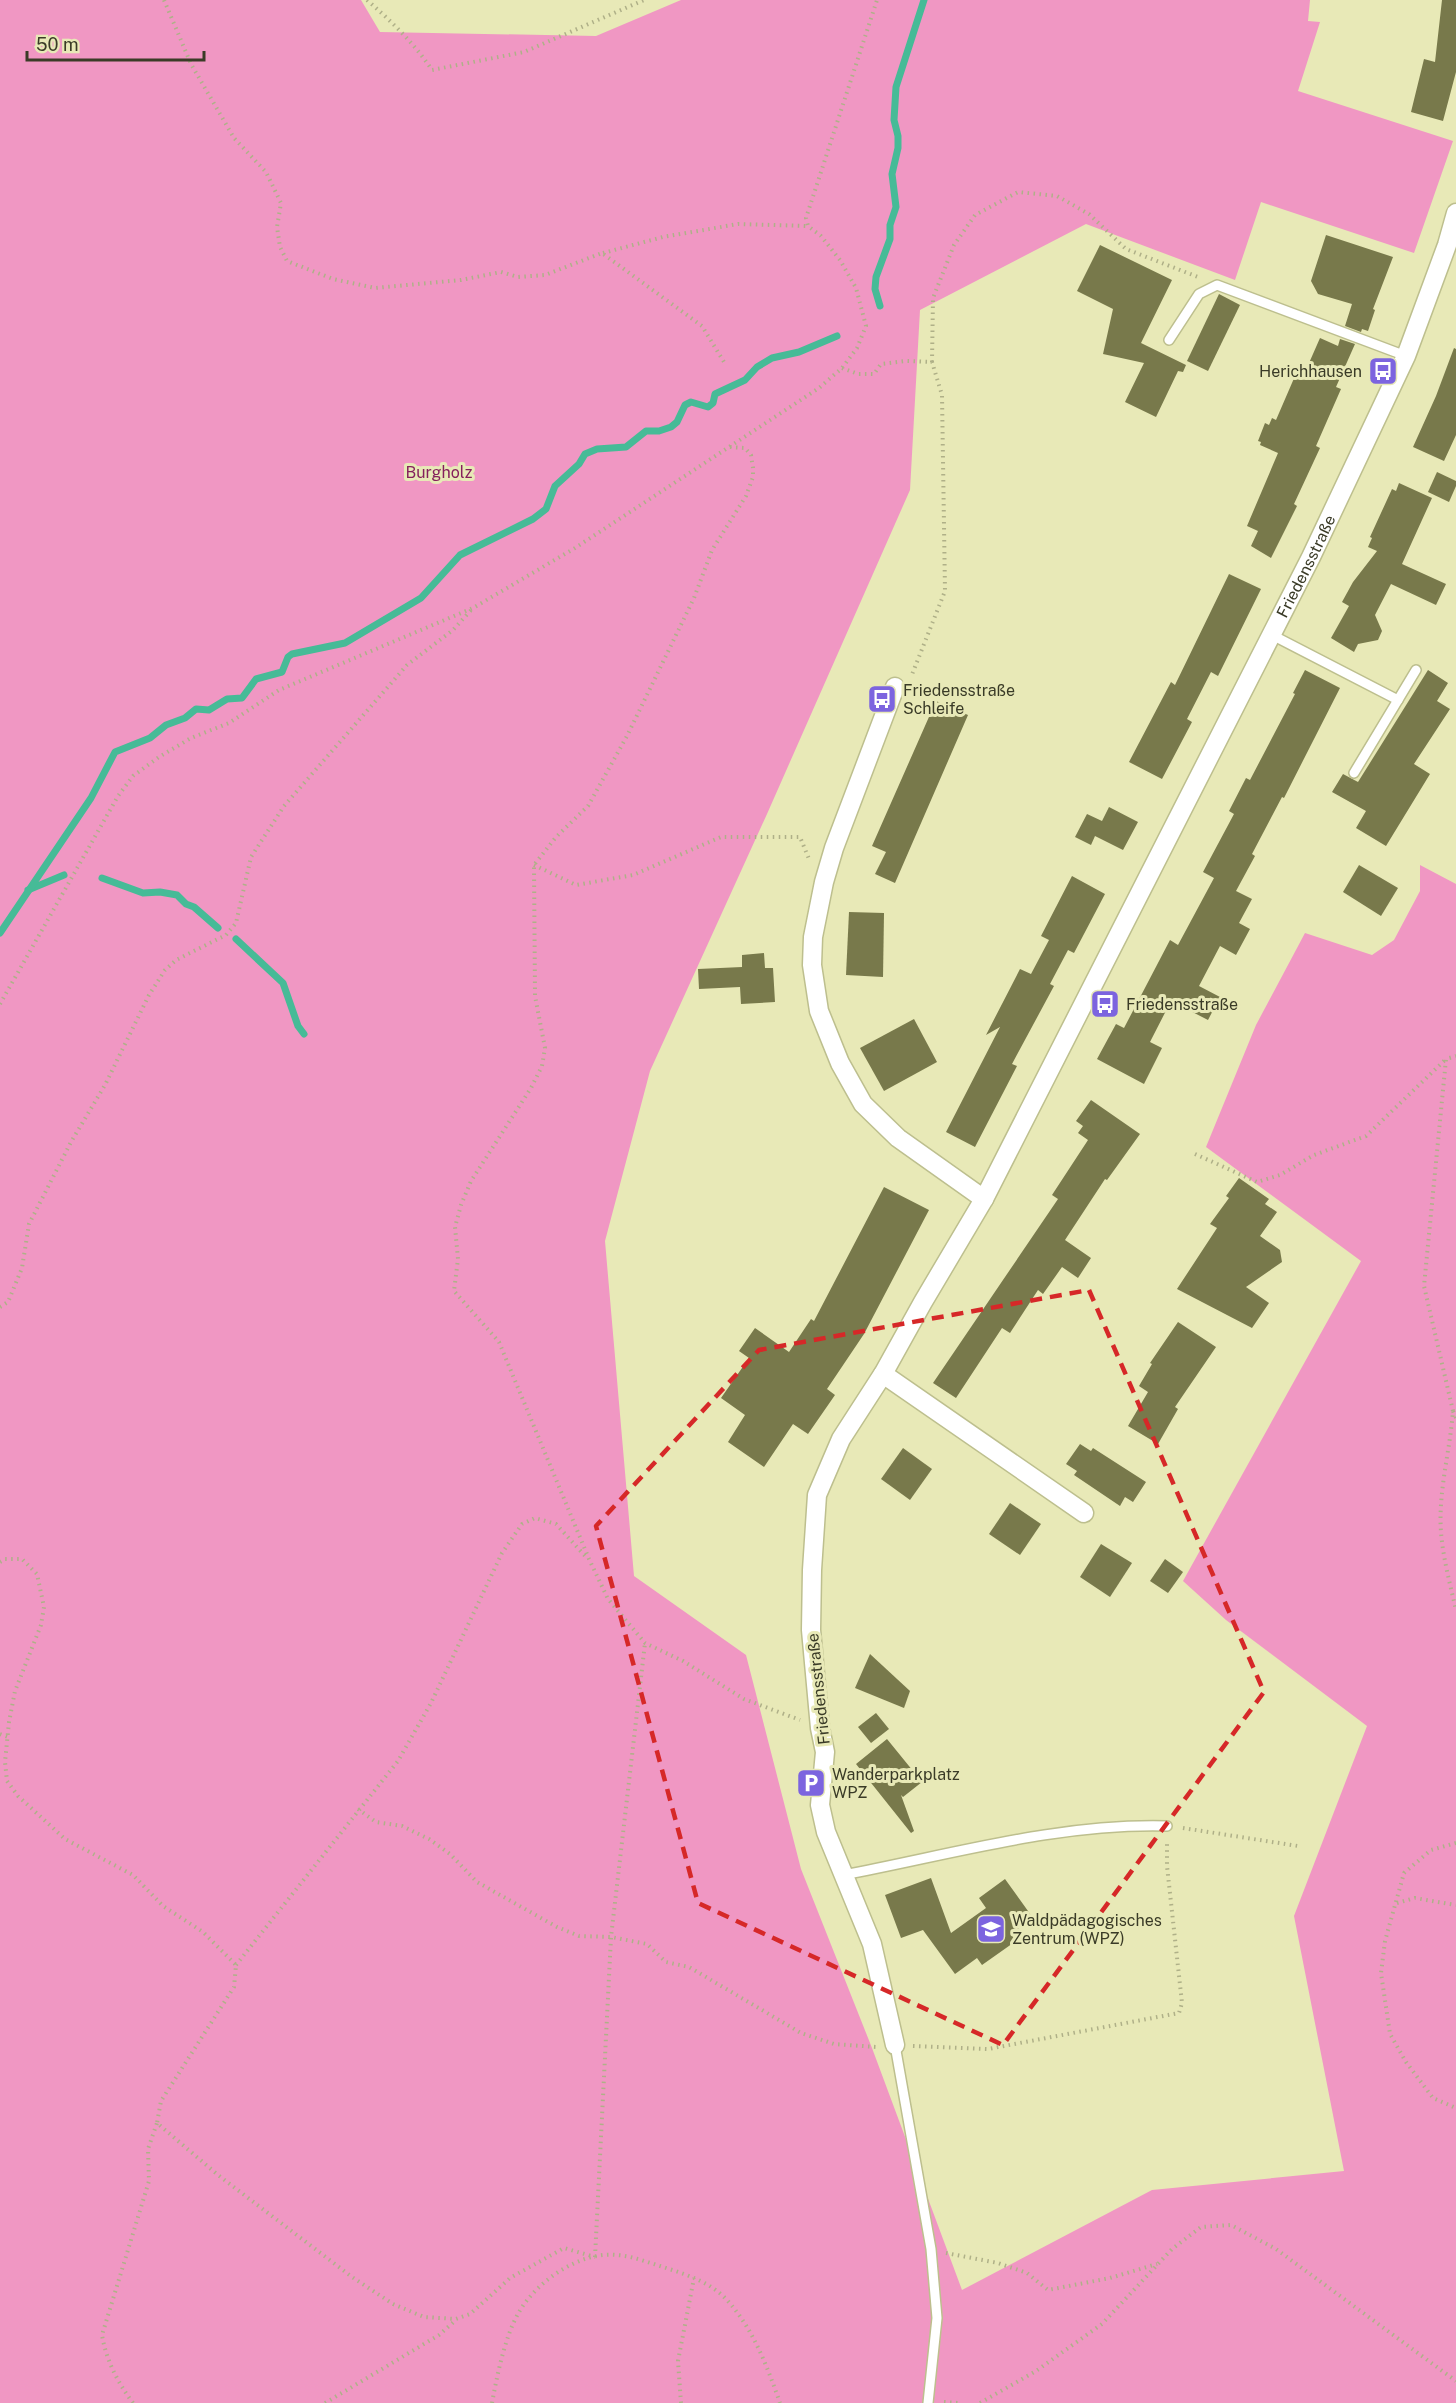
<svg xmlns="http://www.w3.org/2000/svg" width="1456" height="2403" viewBox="0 0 1456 2403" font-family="'Public Sans',sans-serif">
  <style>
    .forest { fill: #f097c3 }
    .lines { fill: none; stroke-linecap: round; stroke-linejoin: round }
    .stream { stroke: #46bb97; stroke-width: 7 }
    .building { fill: #78794b }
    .service-casing { stroke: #bdbf8e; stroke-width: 12 }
    .minor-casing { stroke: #bdbf8e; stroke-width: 21 }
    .path { stroke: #afb088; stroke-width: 4; stroke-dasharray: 1.5 4.5; stroke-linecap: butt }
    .service { stroke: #fff; stroke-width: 9 }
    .minor { stroke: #fff; stroke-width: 18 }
    .marked { fill: none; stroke: #d62828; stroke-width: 4.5; stroke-dasharray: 12 8; stroke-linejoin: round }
    .labels { text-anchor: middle; stroke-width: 6; stroke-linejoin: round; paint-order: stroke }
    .poi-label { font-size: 16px; fill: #3a3b27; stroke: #e8e9b7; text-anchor: start }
    .park-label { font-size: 16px; fill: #85205c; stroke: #e8e9b7 }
    .street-label { font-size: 16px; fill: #3a3b27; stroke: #e8e9b7 }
  </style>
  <rect width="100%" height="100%" fill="#e8e9b7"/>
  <path class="forest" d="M 0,0 L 361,0 L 380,32 L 596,36 L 681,0 L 1310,0 L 1308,21 L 1320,22 L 1298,91 L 1453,141 L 1414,253 L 1261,202 L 1235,280 L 1086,224 L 920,310 L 910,490 L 767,814 L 650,1071 L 605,1241 L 634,1576 L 746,1655 L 801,1869 L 872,2048 L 962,2290 L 1152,2190 L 1344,2171 L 1294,1916 L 1367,1726 L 1226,1620 L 1183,1581 L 1361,1261 L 1206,1147 L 1256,1025 L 1305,933 L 1372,955 L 1394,940 L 1420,891 L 1420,865 L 1456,884 L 1456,2403 L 0,2403 Z"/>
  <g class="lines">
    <g class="stream">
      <path d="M 880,306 L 875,289 L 876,277 L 890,239 L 890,225 L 896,207 L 892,174 L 898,148 L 898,136 L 894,120 L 896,87 L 924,0"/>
      <path d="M 102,878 L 143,893 L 160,892 L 177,895 L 186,904 L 194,907 L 218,928"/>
      <path d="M 28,890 L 64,875"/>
      <path d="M 0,933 L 91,798 L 115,752 L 150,738 L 166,725 L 185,718 L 196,709 L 209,710 L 227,699 L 242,698 L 256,679 L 282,672 L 288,657 L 292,654 L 345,643 L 421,598 L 460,555 L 533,519 L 546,509 L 555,486 L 579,464 L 585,454 L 597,449 L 626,447 L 646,431 L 659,431 L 671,427 L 677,422 L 685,405 L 691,402 L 708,407 L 713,403 L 715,394 L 745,380 L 757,367 L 772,358 L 799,352 L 837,336"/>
      <path d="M 236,939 L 283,983 L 298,1026 L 304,1034"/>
    </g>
  </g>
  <g class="building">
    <path d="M 1442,0 L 1456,0 L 1456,72 L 1443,121 L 1411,112 L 1424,59 L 1435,62 Z"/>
    <path d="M 1326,235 L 1393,257 L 1373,309 L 1375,310 L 1368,331 L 1362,329 L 1361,332 L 1345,326 L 1352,304 L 1318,294 L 1311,281 Z"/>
    <path d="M 1100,245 L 1172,280 L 1141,343 L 1186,365 L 1183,372 L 1178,371 L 1156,417 L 1125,402 L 1144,363 L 1103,354 L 1113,309 L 1077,291 Z"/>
    <path d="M 1219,294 L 1240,305 L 1208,371 L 1187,361 Z"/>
    <path d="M 1320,338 L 1338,346 L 1340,339 L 1355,344 L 1336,387 L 1341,389 L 1316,446 L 1320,448 L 1294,504 L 1297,506 L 1271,558 L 1251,546 L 1258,531 L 1247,526 L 1278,453 L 1260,445 L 1261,442 L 1258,441 L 1265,423 L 1269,425 L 1272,418 L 1276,420 L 1295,376 L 1302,379 Z"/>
    <path d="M 1454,348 L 1456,349 L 1456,435 L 1444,461 L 1413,447 L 1436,396 Z"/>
    <path d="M 1437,472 L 1456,481 L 1456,486 L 1449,502 L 1428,492 Z"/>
    <path d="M 1399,483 L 1432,498 L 1402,564 L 1446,584 L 1436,605 L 1391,584 L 1375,615 L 1382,631 L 1378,640 L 1358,644 L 1354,652 L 1331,638 L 1349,606 L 1342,602 L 1353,582 L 1377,551 L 1368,547 L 1372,538 L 1370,537 L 1392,489 L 1396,491 Z"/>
    <path d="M 1229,574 L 1261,589 L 1218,676 L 1211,672 L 1187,719 L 1192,722 L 1162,779 L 1129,762 L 1171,682 L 1175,685 Z"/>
    <path d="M 1305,670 L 1340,688 L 1284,798 L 1282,797 L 1252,854 L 1255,856 L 1236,891 L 1252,899 L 1239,923 L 1250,929 L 1236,955 L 1220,946 L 1199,986 L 1220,997 L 1208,1020 L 1171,1001 L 1150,1042 L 1162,1048 L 1144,1084 L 1097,1059 L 1116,1024 L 1124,1028 L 1170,940 L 1178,945 L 1214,878 L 1203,872 L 1234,814 L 1229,811 L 1246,778 L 1250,780 L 1295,694 L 1293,693 Z"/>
    <path d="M 1428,670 L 1448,683 L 1437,701 L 1450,709 L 1414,764 L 1430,774 L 1386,846 L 1356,828 L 1366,811 L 1332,792 L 1343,774 L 1358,782 Z"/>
    <path d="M 936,701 L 968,715 L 895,883 L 875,874 L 886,852 L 872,846 Z"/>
    <path d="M 1109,807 L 1138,822 L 1123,850 L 1095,836 L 1091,845 L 1075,837 L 1087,814 L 1102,821 Z"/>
    <path d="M 1359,865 L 1398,888 L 1381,916 L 1343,892 Z"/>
    <path d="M 1072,876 L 1105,894 L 1074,953 L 1068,950 L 1050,984 L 1054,986 L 1012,1064 L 1017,1066 L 975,1147 L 946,1132 L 1000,1027 L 986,1035 L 1020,969 L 1031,974 L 1049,940 L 1041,936 Z"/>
    <path d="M 849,912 L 884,913 L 883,977 L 846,975 Z"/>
    <path d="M 764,953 L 765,968 L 773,968 L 775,1002 L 741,1004 L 740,987 L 699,989 L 698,969 L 742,967 L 742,955 Z"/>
    <path d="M 914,1019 L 937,1062 L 884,1091 L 860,1048 Z"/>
    <path d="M 1091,1100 L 1140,1134 L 1107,1180 L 1105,1179 L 1065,1240 L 1091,1258 L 1078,1278 L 1062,1267 L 1043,1294 L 1038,1290 L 1010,1333 L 1002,1328 L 956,1398 L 933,1383 L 1058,1199 L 1052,1195 L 1088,1140 L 1078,1133 L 1083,1126 L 1076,1121 Z"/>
    <path d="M 1239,1178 L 1269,1199 L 1265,1204 L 1277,1212 L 1260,1236 L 1280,1250 L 1282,1262 L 1246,1287 L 1269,1303 L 1252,1328 L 1177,1289 L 1217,1228 L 1210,1224 L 1229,1198 L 1226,1196 Z"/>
    <path d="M 884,1187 L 929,1210 L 864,1334 L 827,1389 L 835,1395 L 808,1434 L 793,1424 L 764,1467 L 728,1442 L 745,1415 L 721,1398 L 749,1358 L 739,1351 L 755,1328 L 789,1352 L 811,1319 L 814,1321 Z"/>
    <path d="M 1178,1322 L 1216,1347 L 1175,1407 L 1178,1409 L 1158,1444 L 1128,1426 L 1148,1392 L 1139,1386 L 1152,1364 L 1150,1363 Z"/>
    <path d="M 1080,1444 L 1091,1451 L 1093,1448 L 1146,1482 L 1133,1502 L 1125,1497 L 1120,1506 L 1074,1475 L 1077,1471 L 1066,1464 Z"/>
    <path d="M 903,1448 L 932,1469 L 910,1500 L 881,1479 Z"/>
    <path d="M 1010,1503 L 1041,1524 L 1020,1555 L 989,1534 Z"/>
    <path d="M 1101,1544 L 1132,1563 L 1110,1597 L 1080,1577 Z"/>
    <path d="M 1165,1559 L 1183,1572 L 1168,1593 L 1150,1581 Z"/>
    <path d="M 870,1654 L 910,1691 L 904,1708 L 855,1688 Z"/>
    <path d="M 876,1713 L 889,1729 L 871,1743 L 858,1727 Z"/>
    <path d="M 887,1739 L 922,1782 L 903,1797 L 901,1795 L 914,1831 L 911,1833 L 856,1764 Z"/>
    <path d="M 931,1878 L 951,1933 L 986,1908 L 979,1898 L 1005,1879 L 1033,1918 L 1011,1934 L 1016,1941 L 982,1965 L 977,1958 L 955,1974 L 923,1930 L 901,1938 L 885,1895 Z"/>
  </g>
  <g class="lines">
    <g class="service-casing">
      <g id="service">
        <path d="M 1169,340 L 1199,294 L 1217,285 L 1406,356"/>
        <path d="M 1272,635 L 1398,700"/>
        <path d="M 1354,773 L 1416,670"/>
        <path d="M 843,1875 C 950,1855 1057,1823 1167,1826"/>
        <path d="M 895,2045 L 931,2249 L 937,2318 L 928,2403"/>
      </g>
    </g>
    <g class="minor-casing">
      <g id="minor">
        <path d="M 895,687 L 834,848 L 824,882 L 813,937 L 812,965 L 819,1011 L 840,1063 L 863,1104 L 898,1138 L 984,1199"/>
        <path d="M 883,1374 L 1084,1513"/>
        <path id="s1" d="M 895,2045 L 872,1944 L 826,1832 L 820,1805 L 825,1752 L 820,1728 L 811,1630 L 812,1570 L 817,1495 L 841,1439 L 883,1374 L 923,1302 L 984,1199 L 1311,557 L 1406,356 L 1447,245 L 1456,213"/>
      </g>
    </g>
    <g class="path">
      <path d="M 164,0 L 191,64 L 234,138 L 266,172 L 281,203 L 277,227 L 280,247 L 287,261 L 333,279 L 375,288 L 461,280 L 501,272 L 518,277 L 545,275 L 602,253 L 702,326 L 724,362"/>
      <path d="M 367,0 C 391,21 414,43 432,70 L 524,52 L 644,0"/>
      <path d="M 603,253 L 663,237 L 738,224 L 808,226"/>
      <path d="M 932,362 L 933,298 L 954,245 L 975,215 L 1018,192 L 1057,196 L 1089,214 L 1126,249 L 1198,277"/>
      <path d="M 842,368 L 858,374 L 874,374 L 881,364 L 906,361 L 932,362 L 942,395 L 945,591 L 911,677"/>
      <path d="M 730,447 L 745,448 L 751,455 L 753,468 L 753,477 L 746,496 L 712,550 L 694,598 L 627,736 L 588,806 L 556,837 L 534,865 L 535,996 L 545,1048 L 542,1066 L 531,1088 L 471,1181 L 461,1205 L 455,1227 L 458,1259 L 454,1291 L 499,1342 L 589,1559 L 608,1599 L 645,1643 L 683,1661 L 744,1699 L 800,1720"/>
      <path d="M 534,865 L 576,885 L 633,875 L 721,837 L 800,837 L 809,859"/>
      <path d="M 0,1004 L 118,796 L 133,776 L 159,757 L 191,738 L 229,723 L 279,690 L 473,608 L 575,548 L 819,388 L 842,368 L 857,348 L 866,326 L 856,288 L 840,260 L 821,236 L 808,226 L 806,218 L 877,0"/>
      <path d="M 1195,1154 L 1257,1182 L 1280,1175 L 1314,1155 L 1366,1136 L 1446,1059"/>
      <path d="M 0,1307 L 8,1302 L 22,1268 L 29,1224 L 71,1142 L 105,1085 L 149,995 L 165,970 L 176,960 L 226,935 L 236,923 L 251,857 L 284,806 L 407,665 L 453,630 L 472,609"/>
      <path d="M 1453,1411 L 1424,1286 L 1446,1059 L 1456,1056"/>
      <path d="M 1456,1418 L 1453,1411 C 1450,1451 1438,1492 1441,1532 C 1443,1558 1450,1584 1456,1610"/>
      <path d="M 0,1562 L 5,1559 L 22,1559 L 37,1574 L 44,1607 L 41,1625 L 15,1691 L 9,1722 L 5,1762 L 7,1781 L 18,1796 L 65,1839 L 133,1875 L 163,1906 L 203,1932 L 236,1965 L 234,1987 L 161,2101 L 157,2123 L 218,2175 L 352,2277 L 393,2304 L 424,2317 L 456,2319 L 470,2314 L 510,2278 L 564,2248 L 595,2257"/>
      <path d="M 0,1734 L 8,1737"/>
      <path d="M 358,1809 L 376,1822 L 402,1826 L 429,1839 L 450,1854 L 477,1882 L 557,1927 L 579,1936 L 611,1937 L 647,1944 L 666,1962 L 689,1967 L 801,2033 L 834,2044 L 876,2047"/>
      <path d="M 1183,1828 L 1298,1846"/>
      <path d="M 1456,1843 L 1431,1850 L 1404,1873 L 1385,1941 L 1381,1973 L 1390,2034 L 1406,2062 L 1433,2098 L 1456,2108"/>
      <path d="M 1397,1903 L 1415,1898 L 1456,1905"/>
      <path d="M 236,1965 L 398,1761 L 431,1703 L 502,1553 L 522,1524 L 535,1518 L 556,1524 L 586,1557"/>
      <path d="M 913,2046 L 988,2049 L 1179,2013 L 1182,2003 L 1167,1866 L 1167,1841"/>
      <path d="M 946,2253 L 998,2263 L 1027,2273 L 1048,2290 L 1110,2278 L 1157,2264"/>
      <path d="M 595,2257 L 611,1937 L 645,1643"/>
      <path d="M 944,2402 L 959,2403"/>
      <path d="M 133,2403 C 118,2383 106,2360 102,2335 L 149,2181 L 148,2149 L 157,2123"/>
      <path d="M 325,2403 L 439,2335 L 456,2320"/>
      <path d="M 492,2403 C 497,2376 505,2336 519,2312 C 537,2281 580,2251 617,2255 C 631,2256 644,2261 657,2265 C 681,2273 708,2280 726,2299 C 753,2328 767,2366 780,2403"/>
      <path d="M 681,2403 L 678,2361 L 694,2278"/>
      <path d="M 980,2403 L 1036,2371 L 1102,2324 L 1172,2249 L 1201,2227 L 1231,2225 L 1276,2249 L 1456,2381"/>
    </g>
    <use href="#service" class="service"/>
    <use href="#minor" class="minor"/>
  </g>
  <path class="marked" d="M 1089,1290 L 1264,1692 L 1003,2045 L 698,1903 L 596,1526 L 759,1350 Z"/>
  <defs>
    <g id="bus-square" transform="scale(1.5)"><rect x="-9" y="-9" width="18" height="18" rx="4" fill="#7c64df" stroke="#e8e9b7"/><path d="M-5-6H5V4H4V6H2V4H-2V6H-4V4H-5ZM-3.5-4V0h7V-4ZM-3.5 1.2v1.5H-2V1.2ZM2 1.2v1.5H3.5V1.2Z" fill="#fff"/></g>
    <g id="parking-square" transform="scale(1.5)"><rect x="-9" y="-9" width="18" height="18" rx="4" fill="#7c64df" stroke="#e8e9b7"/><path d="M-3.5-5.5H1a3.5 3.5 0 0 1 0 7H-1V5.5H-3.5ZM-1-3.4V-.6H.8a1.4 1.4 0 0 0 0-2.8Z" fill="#fff"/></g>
    <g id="school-square" transform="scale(1.5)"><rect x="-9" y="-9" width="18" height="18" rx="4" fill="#7c64df" stroke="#e8e9b7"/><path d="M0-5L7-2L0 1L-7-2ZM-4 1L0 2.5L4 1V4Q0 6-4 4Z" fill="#fff"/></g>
  </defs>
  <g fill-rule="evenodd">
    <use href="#bus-square" x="1383" y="371"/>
    <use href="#bus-square" x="882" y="699"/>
    <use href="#bus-square" x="1105" y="1004"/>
    <use href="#parking-square" x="811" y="1783"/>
    <use href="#school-square" x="991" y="1929"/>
  </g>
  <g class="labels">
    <g class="poi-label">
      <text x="1362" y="377" text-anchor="end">Herichhausen</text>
      <text x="903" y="696">Friedensstraße<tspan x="903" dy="18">Schleife</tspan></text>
      <text x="1126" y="1010">Friedensstraße</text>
      <text x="832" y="1780">Wanderparkplatz<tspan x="832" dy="18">WPZ</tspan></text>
      <text x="1012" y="1926">Waldpädagogisches<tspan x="1012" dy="18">Zentrum (WPZ)</tspan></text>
    </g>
    <g class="park-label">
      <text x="439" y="478">Burgholz</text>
    </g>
    <g class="street-label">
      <text dy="6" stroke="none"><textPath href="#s1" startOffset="1614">Friedensstraße</textPath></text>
      <text transform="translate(818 1689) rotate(-96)" y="6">Friedensstraße</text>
    </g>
  </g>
  <path d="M27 51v9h177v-9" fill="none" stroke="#3a3b27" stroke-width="3"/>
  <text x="36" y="51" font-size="18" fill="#3a3b27" stroke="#e8e9b7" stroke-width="4.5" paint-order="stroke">50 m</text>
</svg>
